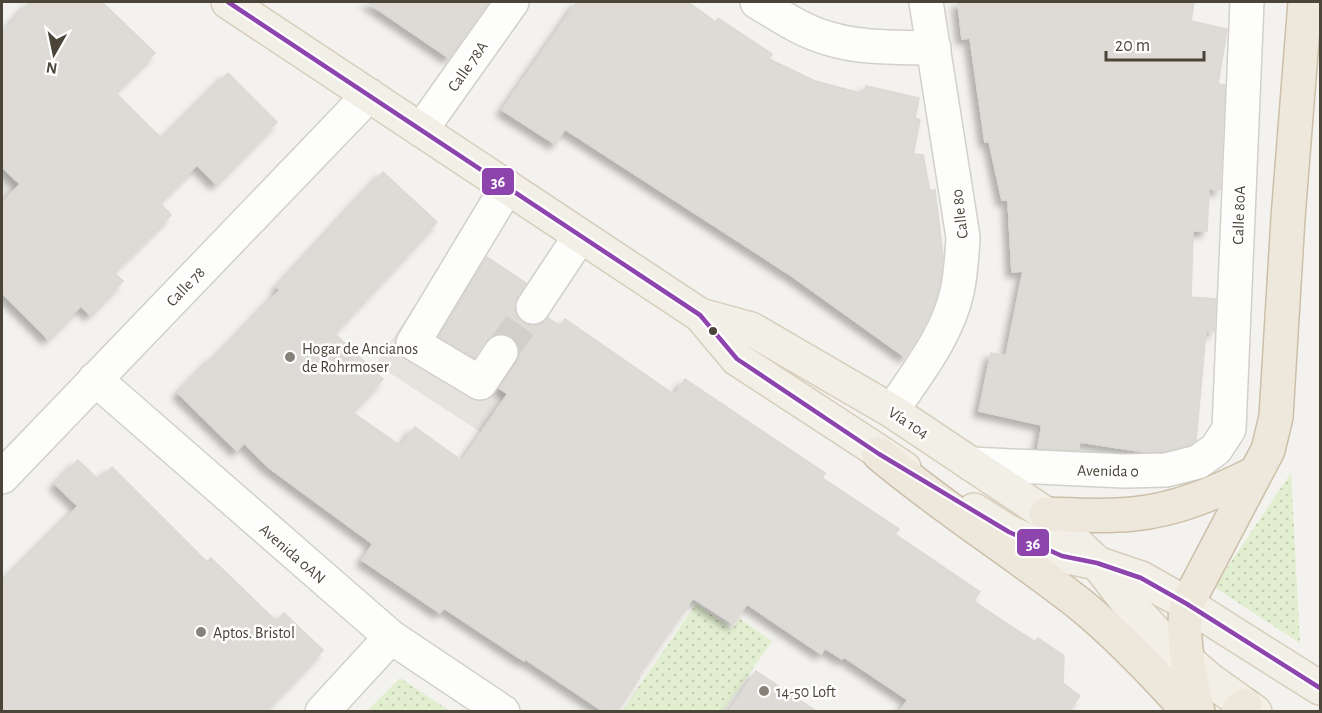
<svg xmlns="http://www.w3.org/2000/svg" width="1322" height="713" viewBox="0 0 1322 713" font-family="'Alegreya Sans',sans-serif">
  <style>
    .grass { fill: url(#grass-dots) }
    .parking { fill: #e6e3df }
    .building { fill: #dedbd6; stroke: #dcd9d4; stroke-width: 1.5; filter: url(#shadow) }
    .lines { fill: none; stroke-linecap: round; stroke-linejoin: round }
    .minor-tunnel { stroke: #d2cfca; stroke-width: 33; stroke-dasharray: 33 16; stroke-linecap: butt }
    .minor-casing { stroke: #d2d0cb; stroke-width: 36 }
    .major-casing { stroke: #d6cebb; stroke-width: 36 }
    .highway-casing { stroke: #ccbfa9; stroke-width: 36 }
    .minor { stroke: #fdfdfc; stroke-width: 33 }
    .major { stroke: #f2efe6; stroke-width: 33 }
    .highway { stroke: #ede8db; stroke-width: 33 }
    .bus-1-casing { stroke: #fff; stroke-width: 9 }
    .bus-1 { stroke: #8e44ad; stroke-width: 4.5 }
    .bus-dot { fill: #4b4439; stroke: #fff; stroke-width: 2 }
    .poi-dot { fill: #868178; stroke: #fff; stroke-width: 2 }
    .labels { text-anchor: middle; stroke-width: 5; stroke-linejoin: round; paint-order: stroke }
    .street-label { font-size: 16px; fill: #4b4439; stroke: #fff }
    .poi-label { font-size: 16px; fill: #4b4439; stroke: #fff; text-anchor: start }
    .line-badge { stroke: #fff; stroke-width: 2 }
    .badge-label { font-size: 16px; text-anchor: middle; font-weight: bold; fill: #fff }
  </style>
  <defs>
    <pattern id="grass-dots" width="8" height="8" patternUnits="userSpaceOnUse" patternTransform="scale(1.5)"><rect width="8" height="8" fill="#e1eecf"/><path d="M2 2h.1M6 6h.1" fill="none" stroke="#c3cdb2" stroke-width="1.8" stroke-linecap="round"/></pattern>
    <filter id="shadow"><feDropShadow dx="-5.5" dy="5.5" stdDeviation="3" flood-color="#0004"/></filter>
  </defs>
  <rect width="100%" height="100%" fill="#f4f2ee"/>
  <g class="grass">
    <path d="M 1291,473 L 1300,643 L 1214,587 Z"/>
    <path d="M 696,604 L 732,629 L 740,619 L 772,641 L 723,711 L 622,711 Z"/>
    <path d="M 400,678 L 450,711 L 367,711 Z"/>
  </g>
  <g class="parking">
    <path d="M 2,167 L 20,184 L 2,203 Z"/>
    <path d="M 458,240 L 424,340 L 471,372 L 501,352 L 523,368 L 480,432 L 376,364 Z"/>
  </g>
  <g class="building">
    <path d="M 30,2 L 102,2 L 155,53 L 115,92 L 162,139 L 228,73 L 277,122 L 216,184 L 197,165 L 159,202 L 171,215 L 113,272 L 123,281 L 90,315 L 81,306 L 48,339 L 2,293 L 2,203 L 20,184 L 2,167 L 2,33 Z"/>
    <path d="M 367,2 L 489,2 L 449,58 Z"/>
    <path d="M 577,2 L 688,2 L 716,22 L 718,18 L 772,54 L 769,59 L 815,81 L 864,94 L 866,86 L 919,98 L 915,118 L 920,120 L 913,154 L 923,155 L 930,191 L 935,190 L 943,256 L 940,282 L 935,302 L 922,331 L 905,357 L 789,274 L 565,129 L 555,144 L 502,110 Z"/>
    <path d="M 958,2 L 1194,2 L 1191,21 L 1227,29 L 1218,84 L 1225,85 L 1220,190 L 1209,189 L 1207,231 L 1193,231 L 1191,297 L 1216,299 L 1214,332 L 1206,331 L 1196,440 L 1190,445 L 1163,451 L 1145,452 L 1080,442 L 1078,450 L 1044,449 L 1038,448 L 1042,425 L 979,411 L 991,353 L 1006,356 L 1023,271 L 1012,272 L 1008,200 L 1002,200 L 989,141 L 985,142 L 970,38 L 962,39 Z"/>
    <path d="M 383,172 L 437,222 L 334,333 L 383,379 L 352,412 L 401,446 L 415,427 L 462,461 L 508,394 L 499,388 L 517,363 L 520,354 L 518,343 L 511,336 L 503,333 L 492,335 L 485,341 L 474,358 L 439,337 L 487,257 L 526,283 L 514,305 L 516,315 L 522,322 L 532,326 L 541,324 L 548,318 L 560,326 L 565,319 L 675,395 L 685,379 L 825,473 L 822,478 L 899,529 L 895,534 L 980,592 L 973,601 L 1035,642 L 1038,638 L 1064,656 L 1063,683 L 1080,696 L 1069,711 L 900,711 L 908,700 L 844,657 L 842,659 L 825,648 L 821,654 L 747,604 L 733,624 L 693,598 L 638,676 L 640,677 L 617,711 L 603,711 L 525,659 L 524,661 L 444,608 L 440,613 L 362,560 L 373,544 L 268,467 L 244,443 L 237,451 L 178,393 L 213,357 L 215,358 L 280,290 L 277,287 Z"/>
    <path d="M 78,460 L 99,480 L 112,467 L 207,562 L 211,558 L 276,621 L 284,613 L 323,650 L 265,711 L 2,711 L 2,582 L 78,506 L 55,484 Z"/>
    <path d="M 756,671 L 816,711 L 729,711 Z"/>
  </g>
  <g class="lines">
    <path class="minor-tunnel" d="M 501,352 L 533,307"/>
    <g class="minor-casing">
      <g id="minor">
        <path d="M 757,2 C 779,15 802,31 827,38 C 861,49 898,47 934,48"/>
        <path d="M 421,130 L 512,2"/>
        <path d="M 533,307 L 580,236"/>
        <path d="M 501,352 L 480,383 L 413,343 L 507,187"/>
        <path d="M 95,379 L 391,637 L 503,712"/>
        <path d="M 892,411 C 916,374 947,337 957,292 C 961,274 962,255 963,237 L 926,2"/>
        <path d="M 971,464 L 1124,471 L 1166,470 L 1198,462 L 1216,449 L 1229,429 L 1247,2"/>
        <path d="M 2,477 L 369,95"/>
        <path d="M 322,712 L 391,637"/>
      </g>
    </g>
    <g class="major-casing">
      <g id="major">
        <path d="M 228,2 L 700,315 L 737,359 L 904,468"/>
        <path d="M 700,315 L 751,329 L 892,411 L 1046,514 L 1097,563 L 1124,598 L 1159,636 L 1210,680 L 1255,712"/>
        <path d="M 974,510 L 1009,532 L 1062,556 L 1097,563 L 1141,578 L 1187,604 L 1320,688"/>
      </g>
    </g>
    <g class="highway-casing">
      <g id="highway">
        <path d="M 879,454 C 943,508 1015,553 1081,605 C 1120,637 1155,674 1189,712"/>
        <path d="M 1046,514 C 1075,515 1104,517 1133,514 C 1177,510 1217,492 1255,473"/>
        <path d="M 1198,712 C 1191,676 1180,640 1187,604 L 1268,450 L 1276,417 L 1288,218 L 1305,2"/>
        <path d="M 1238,712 L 1245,705"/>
      </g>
    </g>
    <use href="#minor" class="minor"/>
    <use href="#major" class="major"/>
    <use href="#highway" class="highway"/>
    <g class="bus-1-casing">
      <path id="bus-1" d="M 228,2 L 700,315 L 737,359 L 879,454 L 1009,532 L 1062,556 L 1097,563 L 1141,578 L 1187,604 L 1320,688"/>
    </g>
    <use href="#bus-1" class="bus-1"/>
  </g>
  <circle class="bus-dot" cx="713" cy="331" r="5"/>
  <g class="poi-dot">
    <circle cx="290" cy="357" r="6"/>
    <circle cx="201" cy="632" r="6"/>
    <circle cx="764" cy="691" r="6"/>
  </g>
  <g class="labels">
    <g class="street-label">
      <text transform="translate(467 66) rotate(-55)" y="6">Calle 78A</text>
      <text transform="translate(959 214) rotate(-97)" y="6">Calle 80</text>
      <text transform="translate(1238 215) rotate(-88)" y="6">Calle 80A</text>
      <text transform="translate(185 286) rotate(-46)" y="6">Calle 78</text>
      <text transform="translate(909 422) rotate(33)" y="6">Vía 104</text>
      <text transform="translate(1108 470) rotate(1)" y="6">Avenida 0</text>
      <text transform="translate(293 553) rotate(41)" y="6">Avenida 0AN</text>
    </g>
    <g class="poi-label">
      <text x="302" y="354">Hogar de Ancianos<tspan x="302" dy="18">de Rohrmoser</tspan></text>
      <text x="213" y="638">Aptos. Bristol</text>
      <text x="776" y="697">14-50 Loft</text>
    </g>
  </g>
  <g class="line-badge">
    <rect x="481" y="167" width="34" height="29" rx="6" fill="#8e44ad"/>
    <rect x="1016" y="528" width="34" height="29" rx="6" fill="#8e44ad"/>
  </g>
  <g class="badge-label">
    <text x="498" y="187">36</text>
    <text x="1033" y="549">36</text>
  </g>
  <rect width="1322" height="713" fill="none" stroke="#4b4439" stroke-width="6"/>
  <g transform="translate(54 54) rotate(189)" stroke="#ffffff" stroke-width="4.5" paint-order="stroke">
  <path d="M0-4.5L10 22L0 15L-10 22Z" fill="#4b4439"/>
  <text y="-9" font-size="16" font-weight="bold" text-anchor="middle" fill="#4b4439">N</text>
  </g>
  <path d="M1106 51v9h98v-9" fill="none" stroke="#4b4439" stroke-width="3"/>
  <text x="1115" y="51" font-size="18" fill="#4b4439" stroke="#ffffff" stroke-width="4.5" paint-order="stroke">20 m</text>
</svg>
